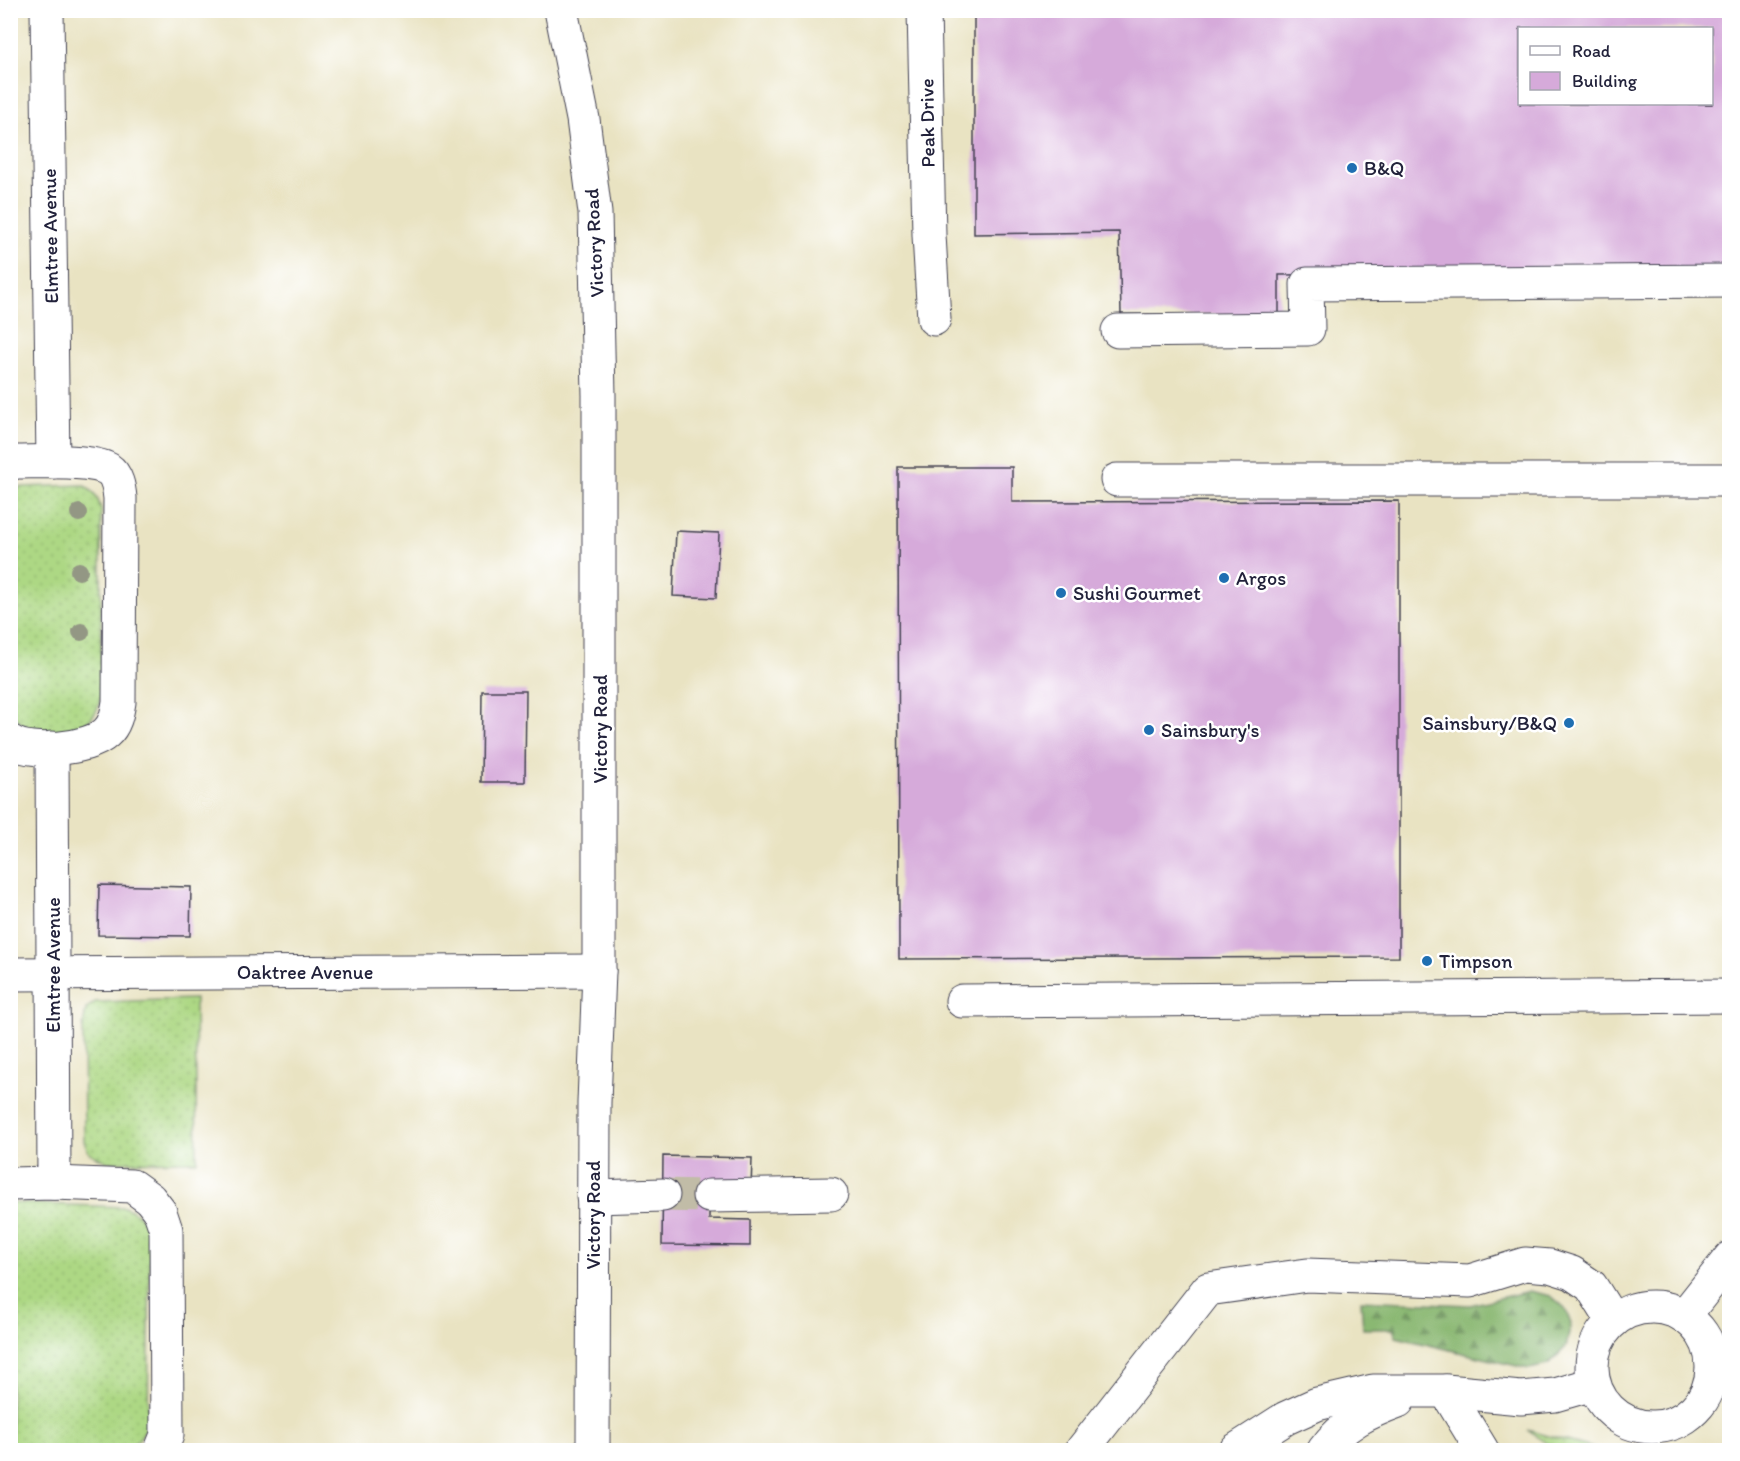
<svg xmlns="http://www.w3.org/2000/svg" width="1740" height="1461" viewBox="0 0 1740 1461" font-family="Itim,sans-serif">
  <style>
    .grass { fill: url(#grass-dots); stroke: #687d60; stroke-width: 1.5 }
    .forest { fill: url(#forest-firs); stroke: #566d56; stroke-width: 1.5 }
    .building { fill: #d6aada; fill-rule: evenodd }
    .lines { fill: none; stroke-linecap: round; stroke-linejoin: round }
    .minor-tunnel { stroke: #c1bca7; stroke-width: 33; stroke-dasharray: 33 16; stroke-linecap: butt }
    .minor-casing { stroke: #403f4f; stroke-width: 35 }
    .minor { stroke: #fff; stroke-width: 33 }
    .tree { fill: #939784 }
    .poi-dot { fill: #1f6fb2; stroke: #fff; stroke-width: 2 }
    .labels { text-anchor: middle; stroke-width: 5; stroke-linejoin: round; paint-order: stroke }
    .street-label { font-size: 20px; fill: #22223b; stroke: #fff }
    .poi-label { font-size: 20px; fill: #22223b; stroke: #fff; text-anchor: start }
  </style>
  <defs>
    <pattern id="grass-dots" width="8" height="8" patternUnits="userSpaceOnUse" patternTransform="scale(1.5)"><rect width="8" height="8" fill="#add884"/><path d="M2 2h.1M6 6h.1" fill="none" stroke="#95b973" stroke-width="1.8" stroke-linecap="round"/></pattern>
    <pattern id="forest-firs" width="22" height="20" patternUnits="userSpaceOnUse" patternTransform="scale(1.5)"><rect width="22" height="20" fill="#8ab872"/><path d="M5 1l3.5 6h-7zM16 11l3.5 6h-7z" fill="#70955f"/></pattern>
  </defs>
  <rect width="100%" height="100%" fill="#fff"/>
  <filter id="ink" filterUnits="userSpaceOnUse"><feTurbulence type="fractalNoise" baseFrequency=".0167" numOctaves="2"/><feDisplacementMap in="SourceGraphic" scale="12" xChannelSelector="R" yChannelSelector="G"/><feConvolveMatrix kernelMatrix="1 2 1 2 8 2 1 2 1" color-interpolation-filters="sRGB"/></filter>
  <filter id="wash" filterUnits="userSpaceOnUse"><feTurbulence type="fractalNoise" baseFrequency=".008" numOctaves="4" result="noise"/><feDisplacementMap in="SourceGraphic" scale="24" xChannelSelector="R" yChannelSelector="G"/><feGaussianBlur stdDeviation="1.35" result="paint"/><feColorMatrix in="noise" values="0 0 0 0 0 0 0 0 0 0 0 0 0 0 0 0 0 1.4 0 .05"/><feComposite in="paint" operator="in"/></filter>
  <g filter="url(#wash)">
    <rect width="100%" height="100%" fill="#e9e3c2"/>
    <g class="grass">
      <path d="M 83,485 C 93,491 98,497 101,509 L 101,698 C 99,702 98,708 96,712 C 85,730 56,739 37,732 C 27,729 17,720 11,712 L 10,490 L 20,487 Z"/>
      <path d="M 195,999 L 197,1161 L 107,1162 L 89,1153 L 84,1141 L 83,1027 L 86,1009 L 95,1002 Z"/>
      <path d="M 11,1203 L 124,1207 L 133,1211 L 143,1219 L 148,1228 L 150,1243 L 148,1420 C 145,1435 137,1444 123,1450 L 11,1450 Z"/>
      <path d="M 1527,1430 L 1600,1450 L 1556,1450 Z"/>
    </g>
    <path class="forest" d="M 1529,1291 L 1551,1296 L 1565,1308 L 1571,1324 L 1566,1347 L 1548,1365 L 1529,1369 L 1396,1337 L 1393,1329 L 1363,1329 L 1361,1300 L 1470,1305 Z"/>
    <g id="blocks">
      <g class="building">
        <path d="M 1141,10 L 1730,10 L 1730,271 L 1279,275 L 1279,315 L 1121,314 L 1119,232 L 974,234 L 974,13 L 1141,13 ZM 1520,28 L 1712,28 L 1712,104 L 1520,104 Z"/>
        <path d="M 898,467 L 1012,467 L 1012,502 L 1399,501 L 1399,957 L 899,959 Z"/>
        <path d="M 676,531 L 719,533 L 716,598 L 673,596 Z"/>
        <path d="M 482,691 L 526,691 L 525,782 L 481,782 Z"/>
        <path d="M 99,885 L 191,887 L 190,936 L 98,935 Z"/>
        <path d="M 663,1156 L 752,1158 L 751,1190 L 709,1196 L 709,1219 L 750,1220 L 750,1246 L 662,1245 Z"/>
      </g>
    </g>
  </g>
  <g filter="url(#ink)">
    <use href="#blocks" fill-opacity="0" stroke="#403f4f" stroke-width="1.5"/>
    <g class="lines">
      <path class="minor-tunnel" d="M 663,1195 L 709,1196"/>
      <g class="minor-casing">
        <g id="minor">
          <path d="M 47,10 L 53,462"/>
          <path d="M 561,10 L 583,119 L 595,213 L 599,395 L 599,971 L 594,1103 L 593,1450"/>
          <path d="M 924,10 L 929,235 L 934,319"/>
          <path d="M 1118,331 L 1308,329 L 1307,284 L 1730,281"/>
          <path d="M 10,464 L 17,462 C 38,462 91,459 108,469 C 117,475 119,488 120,498 L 119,702 C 117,714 115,725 106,733 C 89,749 30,755 10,741"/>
          <path d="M 1117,480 L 1730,480"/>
          <path d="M 52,748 L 54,1183"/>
          <path d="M 10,974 L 599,971"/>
          <path d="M 962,1001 L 1730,996"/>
          <path d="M 10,1184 L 54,1183 L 132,1186 L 150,1199 L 160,1212 L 166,1230 L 167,1435 L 161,1450"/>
          <path d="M 709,1196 L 831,1194"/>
          <path d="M 593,1197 L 663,1195"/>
          <circle cx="1652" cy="1367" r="60"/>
          <path d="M 1684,1316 L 1730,1258"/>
          <path d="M 1446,1391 L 1482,1450"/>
          <path d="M 1082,1450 L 1208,1289 L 1307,1275 L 1470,1281 L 1525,1264 L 1550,1266 L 1572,1273 L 1591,1286 L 1613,1321"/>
          <path d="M 1236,1450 L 1286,1418 L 1317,1404 L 1373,1391 L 1446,1391 L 1521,1398 L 1555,1395 L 1593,1384"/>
          <path d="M 1324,1450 C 1343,1424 1368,1412 1398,1401"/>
        </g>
      </g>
      <use href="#minor" class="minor"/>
    </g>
    <g class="tree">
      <circle cx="79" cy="513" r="9"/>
      <circle cx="79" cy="571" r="9"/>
      <circle cx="81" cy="632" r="9"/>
    </g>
  </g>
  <g class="poi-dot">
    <circle cx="1352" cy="168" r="6"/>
    <circle cx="1224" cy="578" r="6"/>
    <circle cx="1061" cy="593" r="6"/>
    <circle cx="1569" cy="723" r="6"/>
    <circle cx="1149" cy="730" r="6"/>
    <circle cx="1427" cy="961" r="6"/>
  </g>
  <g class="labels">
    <g class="street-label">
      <text transform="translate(927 123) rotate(-91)" y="7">Peak Drive</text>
      <text transform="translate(50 236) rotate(-91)" y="7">Elmtree Avenue</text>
      <text transform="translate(594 243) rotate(-93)" y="7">Victory Road</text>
      <text transform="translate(600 729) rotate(-90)" y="7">Victory Road</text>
      <text transform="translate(53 965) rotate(-90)" y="7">Elmtree Avenue</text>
      <text x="305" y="979">Oaktree Avenue</text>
      <text transform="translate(593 1215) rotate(-90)" y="7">Victory Road</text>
    </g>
    <g class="poi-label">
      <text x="1364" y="175">B&amp;Q</text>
      <text x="1236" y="585">Argos</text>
      <text x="1073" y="600">Sushi Gourmet</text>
      <text x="1557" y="730" text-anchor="end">Sainsbury/B&amp;Q</text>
      <text x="1161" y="737">Sainsbury's</text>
      <text x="1439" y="968">Timpson</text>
    </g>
  </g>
  <rect width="1740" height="1461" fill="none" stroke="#fff" stroke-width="36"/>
  <rect x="1518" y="27" width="195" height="78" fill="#ffffff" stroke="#a7a7b1" stroke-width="1.5"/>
  <rect x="1530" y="46" width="30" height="9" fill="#ffffff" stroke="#a7a7b1" stroke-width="1.5"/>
  <text x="1572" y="57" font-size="18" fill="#22223b">Road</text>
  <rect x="1530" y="72" width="30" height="18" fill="#d6aada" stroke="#a7a7b1" stroke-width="1.5"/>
  <text x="1572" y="87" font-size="18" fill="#22223b">Building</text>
</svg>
